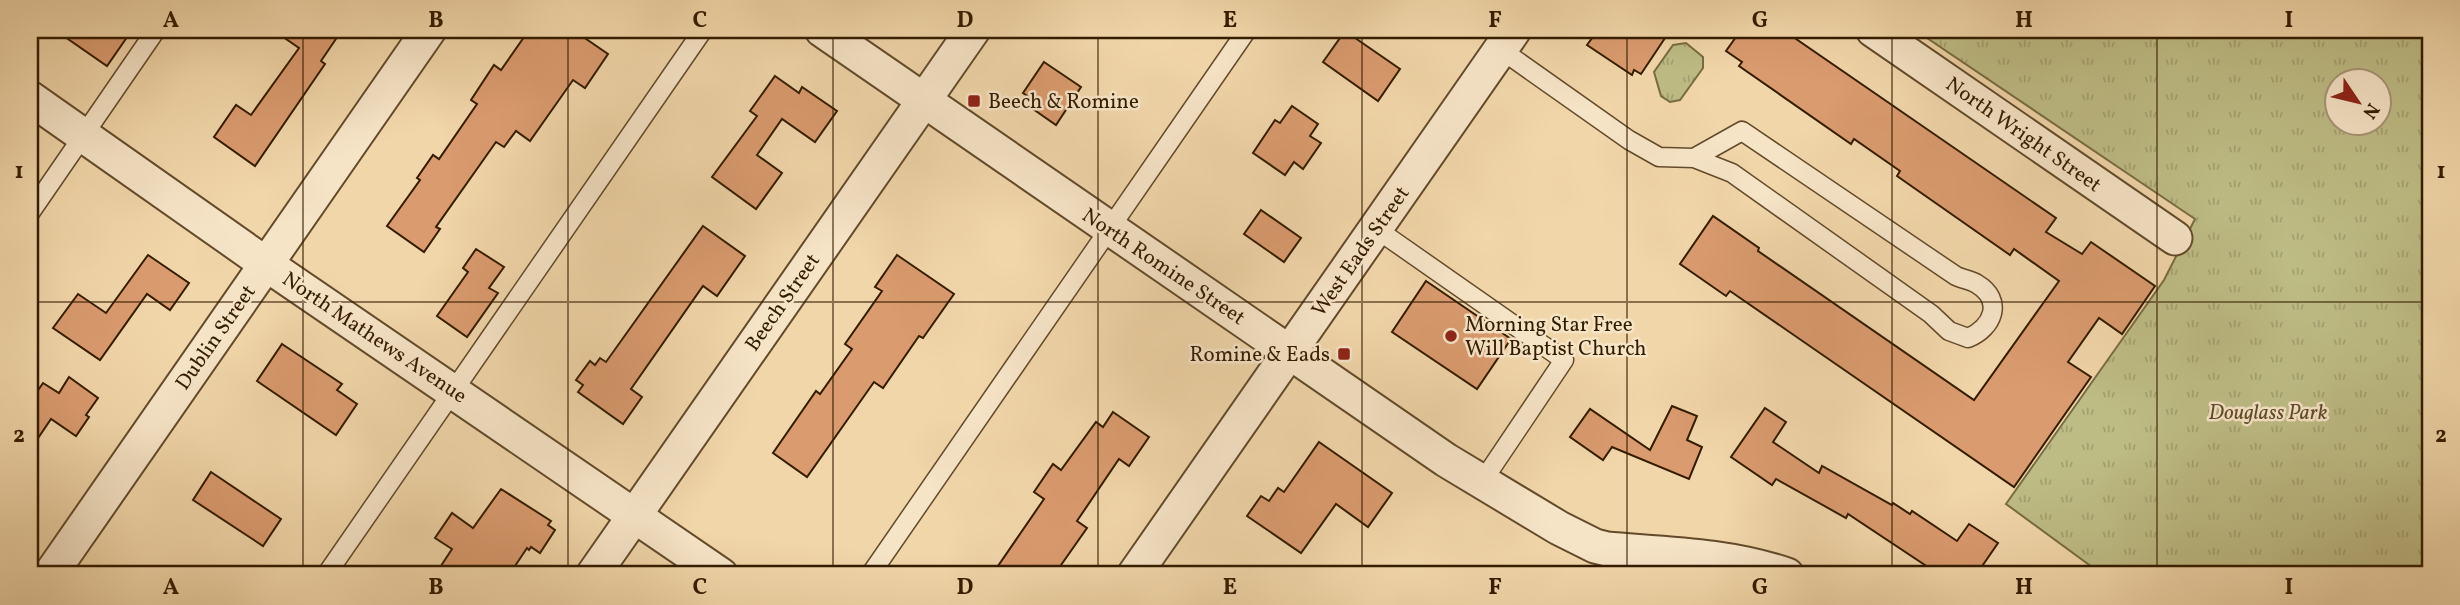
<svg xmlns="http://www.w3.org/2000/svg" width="2460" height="605" viewBox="0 0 2460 605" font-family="Vollkorn,serif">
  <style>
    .park { fill: url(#park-tufts); stroke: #796c42; stroke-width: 2; fill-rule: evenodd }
    .building { fill: #da9b6e; stroke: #341c00; stroke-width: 2 }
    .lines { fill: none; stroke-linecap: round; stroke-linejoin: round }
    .service-casing { stroke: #634a2a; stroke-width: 21 }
    .minor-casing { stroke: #634a2a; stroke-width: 37 }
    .service { stroke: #f6e4c7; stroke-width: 18 }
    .minor { stroke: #f6e4c7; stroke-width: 33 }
    .grid { fill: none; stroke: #341c00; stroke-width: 2; stroke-opacity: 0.55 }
    .poi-dot { fill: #8f2418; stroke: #f6e4c7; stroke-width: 2.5 }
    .labels { text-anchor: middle; stroke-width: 5; stroke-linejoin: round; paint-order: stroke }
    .poi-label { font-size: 21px; fill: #341c00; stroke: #f6e4c7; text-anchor: start }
    .street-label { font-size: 21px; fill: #341c00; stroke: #f6e4c7 }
    .park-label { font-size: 21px; font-style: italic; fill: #5d4c28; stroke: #f6e4c7 }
    .neatline { fill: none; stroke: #341c00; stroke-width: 2.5 }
    .grid-label { font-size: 23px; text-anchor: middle; font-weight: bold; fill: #341c00 }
  </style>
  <defs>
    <pattern id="park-tufts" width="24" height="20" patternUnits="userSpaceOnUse" patternTransform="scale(1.75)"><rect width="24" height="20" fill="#bebc85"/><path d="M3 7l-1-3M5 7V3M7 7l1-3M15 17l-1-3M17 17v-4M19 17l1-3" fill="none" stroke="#a4a171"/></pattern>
  </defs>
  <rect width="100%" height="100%" fill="#f1d6a9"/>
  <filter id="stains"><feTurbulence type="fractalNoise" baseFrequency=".00286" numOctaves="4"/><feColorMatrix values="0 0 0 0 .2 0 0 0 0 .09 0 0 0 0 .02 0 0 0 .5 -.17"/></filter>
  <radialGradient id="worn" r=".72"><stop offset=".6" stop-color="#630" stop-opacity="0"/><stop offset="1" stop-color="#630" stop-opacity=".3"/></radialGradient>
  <g class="park">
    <path d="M 1928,30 L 2430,30 L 2430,575 L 2103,575 L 2006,504 L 2164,280 L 2195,219 L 1924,36 ZM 2338,80 L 2380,80 L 2380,122 L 2338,122 Z"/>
    <path d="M 1686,43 L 1703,57 L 1703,68 L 1680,100 L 1670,102 L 1661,96 L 1654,72 L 1673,45 Z"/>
  </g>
  <g class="building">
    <path d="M 55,30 L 132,30 L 107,66 Z"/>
    <path d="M 273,30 L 342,30 L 321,61 L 325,64 L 255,166 L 214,137 L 236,105 L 251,115 L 299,48 Z"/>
    <path d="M 529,30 L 573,30 L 608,54 L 585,88 L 573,80 L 530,141 L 516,131 L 504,147 L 496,142 L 436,227 L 440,229 L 424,252 L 387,226 L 420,180 L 417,178 L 433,155 L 439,159 L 477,104 L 471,100 L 494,65 L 501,70 Z"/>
    <path d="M 1598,30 L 1653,30 L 1665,38 L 1641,74 L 1634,70 L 1632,75 L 1587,45 Z"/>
    <path d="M 1741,30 L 1783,30 L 2056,218 L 2046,232 L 2082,254 L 2091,242 L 2155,286 L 2122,334 L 2099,318 L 2068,362 L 2091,377 L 2014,487 L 1730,291 L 1726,296 L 1680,264 L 1713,216 L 1759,248 L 1758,251 L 1974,400 L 2059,281 L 2014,249 L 2010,255 L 1897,176 L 1900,171 L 1854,139 L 1851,144 L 1739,66 L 1742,62 L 1726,51 Z"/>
    <path d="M 1345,31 L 1400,69 L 1378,101 L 1323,62 Z"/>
    <path d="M 1044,62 L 1081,87 L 1056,125 L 1033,109 L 1037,103 L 1023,93 Z"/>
    <path d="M 775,76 L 799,93 L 802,87 L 837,111 L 815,142 L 782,119 L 757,155 L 782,173 L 756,209 L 712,177 L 757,116 L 750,111 Z"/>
    <path d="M 1292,106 L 1318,124 L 1310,136 L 1321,143 L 1303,169 L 1294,162 L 1285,175 L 1253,153 L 1275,120 L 1280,123 Z"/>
    <path d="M 1261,210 L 1301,238 L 1284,262 L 1244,234 Z"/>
    <path d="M 703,226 L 745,256 L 717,296 L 703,286 L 631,389 L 642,397 L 623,424 L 578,392 L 583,385 L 576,380 L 590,361 L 595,365 L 600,358 L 606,362 Z"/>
    <path d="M 476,249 L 504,267 L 489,288 L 498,293 L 467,337 L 437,316 L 468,272 L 463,268 Z"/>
    <path d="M 148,255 L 189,283 L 170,310 L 147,294 L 100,360 L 53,328 L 78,294 L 106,313 Z"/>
    <path d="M 897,255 L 954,294 L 923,338 L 919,336 L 883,388 L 874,382 L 807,477 L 773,453 L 816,391 L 820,394 L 852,349 L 845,344 L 882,291 L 875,287 Z"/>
    <path d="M 1426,281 L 1511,339 L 1477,389 L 1392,332 Z"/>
    <path d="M 282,344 L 342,384 L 337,390 L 357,404 L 336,435 L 257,381 Z"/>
    <path d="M 69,377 L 98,398 L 86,415 L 89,417 L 76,436 L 51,419 L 30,450 L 30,402 L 43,383 L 59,393 Z"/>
    <path d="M 1672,406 L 1697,416 L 1687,440 L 1702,447 L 1689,479 L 1612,447 L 1603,460 L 1570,437 L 1590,409 L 1650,450 Z"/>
    <path d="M 1765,408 L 1786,422 L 1773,442 L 1819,473 L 1822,466 L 1892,505 L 1893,503 L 1910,514 L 1912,511 L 1957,541 L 1969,524 L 1998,543 L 1976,575 L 1940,575 L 1848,514 L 1846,518 L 1776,479 L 1772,485 L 1731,457 Z"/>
    <path d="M 1113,412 L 1149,437 L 1129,466 L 1119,459 L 1077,521 L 1087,528 L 1054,575 L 1012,575 L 998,566 L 1044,499 L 1034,492 L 1053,464 L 1061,470 L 1096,422 L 1103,427 Z"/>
    <path d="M 1319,442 L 1392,493 L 1368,527 L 1336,504 L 1301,553 L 1247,516 L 1261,496 L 1269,501 L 1278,488 L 1284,492 Z"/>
    <path d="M 211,472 L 281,519 L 263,546 L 193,500 Z"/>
    <path d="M 501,489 L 551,521 L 548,525 L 555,530 L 540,553 L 531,547 L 529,550 L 527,548 L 509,575 L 435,575 L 452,549 L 435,538 L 452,513 L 473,528 Z"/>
  </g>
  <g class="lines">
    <g class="service-casing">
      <g id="service">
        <path d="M 1500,49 L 1629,140 L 1659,157 L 1694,158 L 1732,173 L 1931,314 L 1949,331 L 1968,338 C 1993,328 2004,300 1977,284 C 1971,280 1962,279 1956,276 L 1742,131 L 1694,158"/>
        <path d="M 30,213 L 156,30"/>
        <path d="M 1375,228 L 1564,360 L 1482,482"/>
        <path d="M 326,575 L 703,30"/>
        <path d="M 870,575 L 1247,30"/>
      </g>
    </g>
    <g class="minor-casing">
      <g id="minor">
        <path d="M 822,30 L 1446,460 L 1559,528 L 1595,546 L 1607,549 C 1668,554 1729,555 1787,575"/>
        <path d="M 1873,30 L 2175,238"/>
        <path d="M 30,98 L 266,264 L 721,575"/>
        <path d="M 50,575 L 429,30"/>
        <path d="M 593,575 L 973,30"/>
        <path d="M 1134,575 L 1514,30"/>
      </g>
    </g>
    <use href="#service" class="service"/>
    <use href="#minor" class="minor"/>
  </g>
  <path class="grid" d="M 303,30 L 303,575M 568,30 L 568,575M 833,30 L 833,575M 1098,30 L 1098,575M 1362,30 L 1362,575M 1627,30 L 1627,575M 1892,30 L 1892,575M 2157,30 L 2157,575M 30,302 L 2430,302"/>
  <g class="poi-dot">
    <rect x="967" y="94" width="14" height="14" rx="3.5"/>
    <circle cx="1451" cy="336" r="7"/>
    <rect x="1337" y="347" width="14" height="14" rx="3.5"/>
  </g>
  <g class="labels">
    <g class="poi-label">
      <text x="988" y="108">Beech &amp; Romine</text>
      <text x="1465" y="331">Morning Star Free<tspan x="1465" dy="24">Will Baptist Church</tspan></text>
      <text x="1330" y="361" text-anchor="end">Romine &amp; Eads</text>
    </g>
    <g class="street-label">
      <text transform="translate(2024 134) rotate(35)" y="7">North Wright Street</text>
      <text transform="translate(1360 251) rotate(-55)" y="7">West Eads Street</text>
      <text transform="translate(1164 266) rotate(34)" y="7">North Romine Street</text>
      <text transform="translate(782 302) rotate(-55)" y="7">Beech Street</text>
      <text transform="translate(215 337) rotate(-55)" y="7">Dublin Street</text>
      <text transform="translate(375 337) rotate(34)" y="7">North Mathews Avenue</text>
    </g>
    <g class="park-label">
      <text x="2268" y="419">Douglass Park</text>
    </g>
  </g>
  <rect width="2460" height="605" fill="none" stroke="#f1d6a9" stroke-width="77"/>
  <g transform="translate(2358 102) rotate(125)"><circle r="33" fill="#f6e4c7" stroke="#a89477" stroke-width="2"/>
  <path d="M0-5L12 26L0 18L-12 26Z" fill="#8f2418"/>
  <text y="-10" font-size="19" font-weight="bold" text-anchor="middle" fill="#341c00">N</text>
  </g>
  <rect x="38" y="38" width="2384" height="528" class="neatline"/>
  <g class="grid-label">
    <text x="171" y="27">A</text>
    <text x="436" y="27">B</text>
    <text x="700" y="27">C</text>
    <text x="965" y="27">D</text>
    <text x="1230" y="27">E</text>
    <text x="1495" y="27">F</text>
    <text x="1760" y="27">G</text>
    <text x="2024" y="27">H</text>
    <text x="2289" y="27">I</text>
    <text x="19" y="178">1</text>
    <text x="2441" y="178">1</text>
    <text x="19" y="442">2</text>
    <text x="2441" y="442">2</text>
    <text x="171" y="594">A</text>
    <text x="436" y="594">B</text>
    <text x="700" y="594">C</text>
    <text x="965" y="594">D</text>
    <text x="1230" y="594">E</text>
    <text x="1495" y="594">F</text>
    <text x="1760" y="594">G</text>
    <text x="2024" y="594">H</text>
    <text x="2289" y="594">I</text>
  </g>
  <rect width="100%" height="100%" filter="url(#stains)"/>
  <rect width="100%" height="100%" fill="url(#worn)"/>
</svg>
